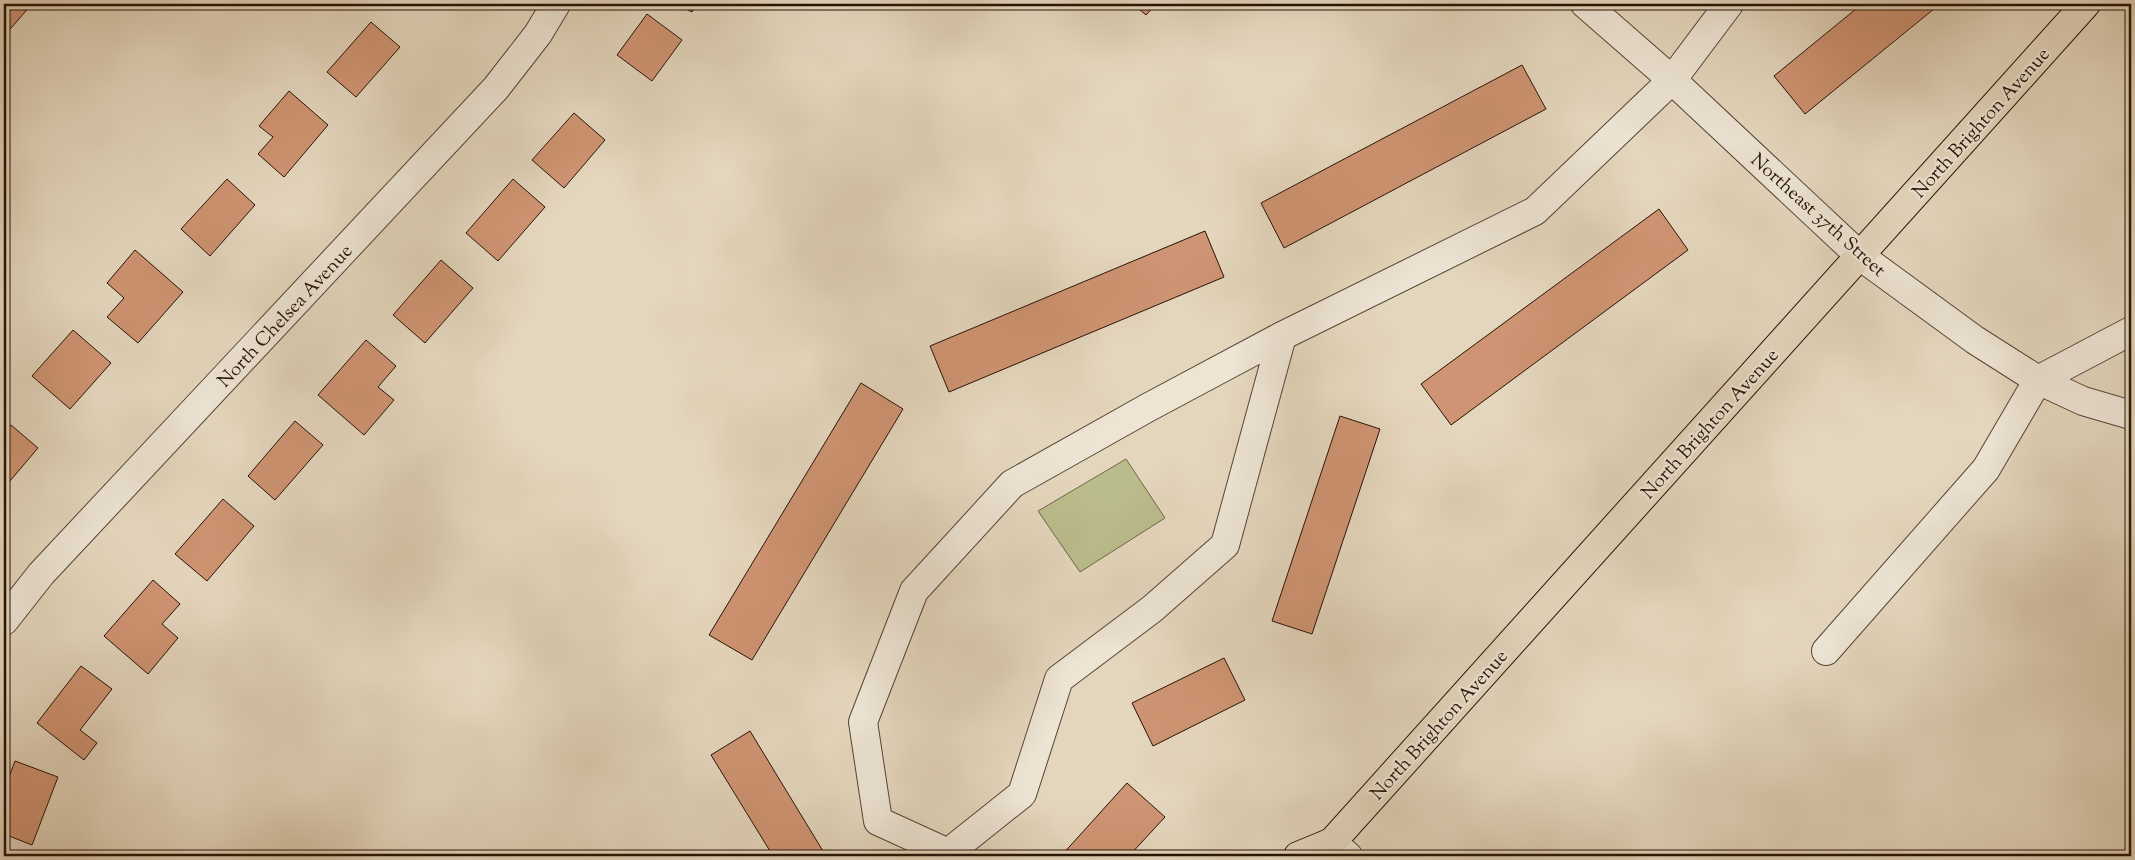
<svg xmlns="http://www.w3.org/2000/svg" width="2135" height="860" viewBox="0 0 2135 860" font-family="'Sorts Mill Goudy',serif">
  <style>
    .green { fill: #bbbc8c; stroke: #706849 }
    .building { fill: #cf9473; stroke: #261306 }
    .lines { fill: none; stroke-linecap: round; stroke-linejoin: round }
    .minor-casing { stroke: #564434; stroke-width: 30 }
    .major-casing { stroke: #261306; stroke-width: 30 }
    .minor { stroke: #ede4d4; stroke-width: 28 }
    .major { stroke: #e4d6bd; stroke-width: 28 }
    .labels { text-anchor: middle; stroke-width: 4.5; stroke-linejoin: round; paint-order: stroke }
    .street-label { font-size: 19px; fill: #261306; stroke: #ede4d4 }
  </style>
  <rect width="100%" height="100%" fill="#e4d6bd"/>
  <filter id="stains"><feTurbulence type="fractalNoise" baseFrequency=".004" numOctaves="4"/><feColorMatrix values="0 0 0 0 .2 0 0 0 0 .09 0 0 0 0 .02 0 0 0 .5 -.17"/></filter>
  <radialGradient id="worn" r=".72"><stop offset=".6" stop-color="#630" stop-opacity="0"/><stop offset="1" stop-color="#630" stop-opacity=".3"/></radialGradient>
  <path class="green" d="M 1126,459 L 1165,518 L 1080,572 L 1038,511 Z"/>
  <g class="building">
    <path d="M 4,4 L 32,4 L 4,36 Z"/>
    <path d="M 430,4 L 442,4 L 437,9 Z"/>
    <path d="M 676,4 L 696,4 L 692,12 Z"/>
    <path d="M 1133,4 L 1156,4 L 1146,15 Z"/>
    <path d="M 1862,4 L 1940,4 L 1805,114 L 1774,76 Z"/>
    <path d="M 647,14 L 682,40 L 652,81 L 617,55 Z"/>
    <path d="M 371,22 L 400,47 L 356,97 L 327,72 Z"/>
    <path d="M 1522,65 L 1546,109 L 1284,248 L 1261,203 Z"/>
    <path d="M 289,91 L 328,125 L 284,177 L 258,154 L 273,137 L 259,126 Z"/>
    <path d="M 574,113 L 605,140 L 564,188 L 532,160 Z"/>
    <path d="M 227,179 L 255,205 L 210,256 L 181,229 Z"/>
    <path d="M 513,179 L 545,207 L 498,261 L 466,233 Z"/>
    <path d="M 1659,209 L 1688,250 L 1451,425 L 1421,384 Z"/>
    <path d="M 1205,231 L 1224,277 L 949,392 L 930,346 Z"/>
    <path d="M 135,250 L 183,292 L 138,343 L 107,317 L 124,298 L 107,283 Z"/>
    <path d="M 441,260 L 473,288 L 425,343 L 393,315 Z"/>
    <path d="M 73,330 L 111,363 L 70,409 L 32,376 Z"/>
    <path d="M 366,340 L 396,366 L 378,387 L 394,400 L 364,435 L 318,395 Z"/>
    <path d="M 861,383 L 903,409 L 752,660 L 709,635 Z"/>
    <path d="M 1340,416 L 1380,429 L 1312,634 L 1272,621 Z"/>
    <path d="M 295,421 L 323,445 L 275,500 L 248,476 Z"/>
    <path d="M 11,425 L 38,448 L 4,488 L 4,433 Z"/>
    <path d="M 223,499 L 254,526 L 207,581 L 175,554 Z"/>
    <path d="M 153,580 L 180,604 L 162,624 L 178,638 L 148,674 L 104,636 Z"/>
    <path d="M 1224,658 L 1245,700 L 1153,746 L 1132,703 Z"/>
    <path d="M 81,666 L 112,689 L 80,730 L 97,743 L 84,760 L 37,723 Z"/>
    <path d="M 750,731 L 826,856 L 773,856 L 711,755 Z"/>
    <path d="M 15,761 L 58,777 L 32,845 L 4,834 L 4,790 Z"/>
    <path d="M 1127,783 L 1165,817 L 1129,856 L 1061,856 Z"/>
  </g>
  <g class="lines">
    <g class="minor-casing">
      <g id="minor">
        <path d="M 1585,4 L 1672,80 L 1860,256 L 1975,340 L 2038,380 L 2083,401 L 2131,415"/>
        <path d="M 1282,336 L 1225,545 L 1152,609 L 1059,679 L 1022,794 L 948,853 L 878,821 L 863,722 L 914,591 L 1012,484 L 1149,407 Z"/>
        <path d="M 1282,336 L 1535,211 L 1672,80 L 1729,4"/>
        <path d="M 4,621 L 41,574 L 496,88 L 538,34 L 556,4"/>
        <path d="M 1826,651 L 1986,469 L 2038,380 L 2131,331"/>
        <path d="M 1332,842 L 1348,856"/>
      </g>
    </g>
    <g class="major-casing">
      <g id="major">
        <path d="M 1298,856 L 1332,842"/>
        <path d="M 1326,856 L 1332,842 L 2086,4"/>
      </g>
    </g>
    <use href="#minor" class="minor"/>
    <use href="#major" class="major"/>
  </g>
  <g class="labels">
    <g class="street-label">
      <text transform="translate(1980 122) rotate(-48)" y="7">North Brighton Avenue</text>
      <text transform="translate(1819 214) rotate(42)" y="7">Northeast 37th Street</text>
      <text transform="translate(284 315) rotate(-47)" y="7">North Chelsea Avenue</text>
      <text transform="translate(1709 423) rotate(-48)" y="7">North Brighton Avenue</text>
      <text transform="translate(1438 724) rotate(-48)" y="7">North Brighton Avenue</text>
    </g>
  </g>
  <rect width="2135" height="860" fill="none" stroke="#e4d6bd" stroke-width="20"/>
  <rect x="5" y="5" width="2125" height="850" fill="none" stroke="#261306" stroke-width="2.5"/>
  <rect x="10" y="10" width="2115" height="840" fill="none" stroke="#261306"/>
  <rect width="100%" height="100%" filter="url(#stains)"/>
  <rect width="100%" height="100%" fill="url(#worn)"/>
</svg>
